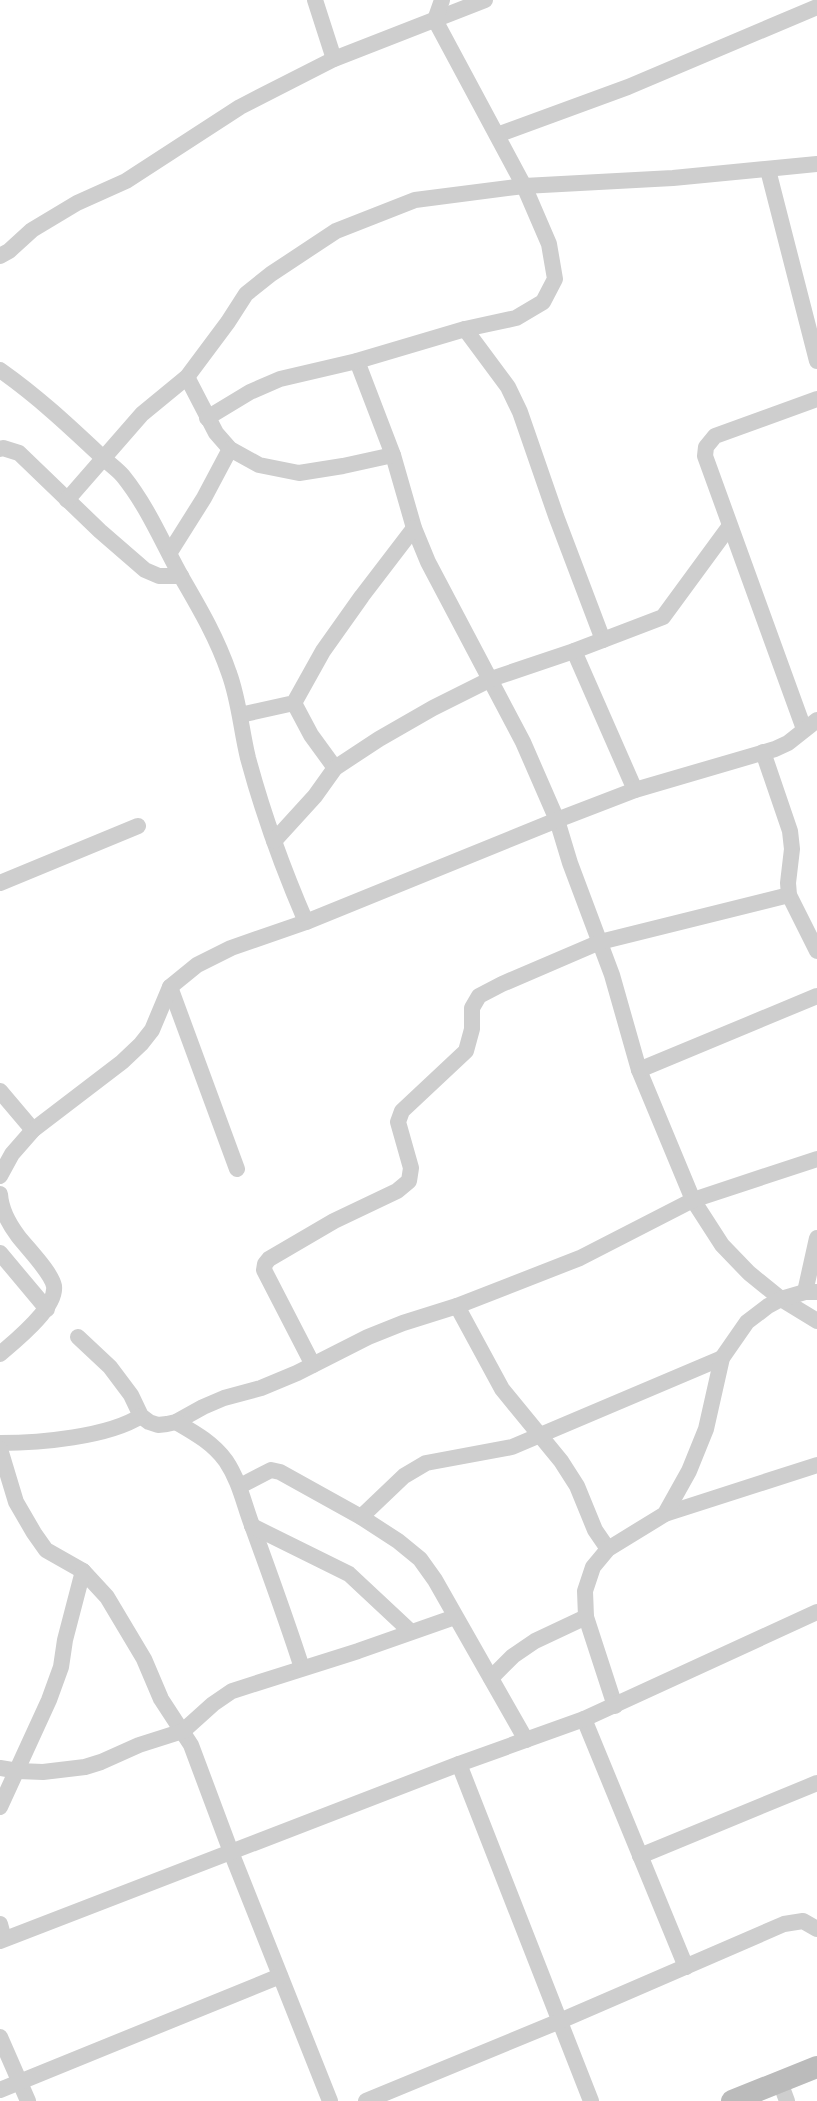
<svg xmlns="http://www.w3.org/2000/svg" width="817" height="2101" viewBox="0 0 817 2101" font-family="Karla,sans-serif">
  <style>
    .lines { fill: none; stroke-linecap: round; stroke-linejoin: round }
    .street { stroke: #cecece; stroke-width: 16 }
    .secondary { stroke: #bbb; stroke-width: 22 }
  </style>
  <rect width="100%" height="100%" fill="#fff"/>
  <g class="lines">
    <g class="street">
      <path d="M 315,0 L 334,59"/>
      <path d="M 497,135 L 628,87 L 817,7"/>
      <path d="M 768,170 L 817,361"/>
      <path d="M 0,256 L 9,251 L 32,230 L 77,203 L 126,181 L 240,107 L 334,59 L 485,0"/>
      <path d="M 465,329 L 508,387 L 520,412 L 556,516 L 603,640"/>
      <path d="M 357,361 L 393,455 L 414,528 L 428,562 L 523,742 L 557,820 L 570,863 L 612,975 L 639,1070 L 693,1200 L 722,1245 L 749,1273 L 781,1299 L 817,1321"/>
      <path d="M 0,370 C 37,396 68,425 101,456 C 108,463 117,469 123,476 C 148,507 163,544 182,578 C 200,609 217,638 229,673 C 239,700 241,729 248,758 C 263,814 283,869 306,922"/>
      <path d="M 187,377 L 216,433 L 230,449 L 259,465 L 299,473 L 343,466 L 393,455"/>
      <path d="M 207,418 L 250,392 L 280,379 L 357,361 L 465,329 L 516,318 L 543,302 L 555,279 L 549,244 L 524,186 L 435,20 L 442,0"/>
      <path d="M 0,449 L 3,448 L 19,453 L 100,531 L 145,570 L 159,576 L 181,576"/>
      <path d="M 67,500 L 142,414 L 187,377 L 228,322 L 246,294 L 271,274 L 336,231 L 415,200 L 524,186 L 673,178 L 817,164"/>
      <path d="M 170,552 L 204,498 L 230,449"/>
      <path d="M 574,651 L 635,790"/>
      <path d="M 294,703 L 311,735 L 335,768"/>
      <path d="M 240,715 L 294,703 L 323,651 L 362,596 L 414,528"/>
      <path d="M 804,729 L 705,456 L 706,447 L 715,436 L 817,399"/>
      <path d="M 763,752 L 790,831 L 792,849 L 788,883 L 789,895 L 817,951"/>
      <path d="M 274,841 L 315,796 L 335,768 L 379,739 L 433,708 L 491,679 L 574,651 L 663,617 L 729,527"/>
      <path d="M 0,883 L 138,826"/>
      <path d="M 170,987 L 237,1169"/>
      <path d="M 639,1070 L 817,996"/>
      <path d="M 0,1091 L 33,1130"/>
      <path d="M 0,1176 L 12,1154 L 33,1130 L 122,1062 L 141,1044 L 152,1030 L 170,987 L 197,965 L 231,948 L 306,922 L 557,820 L 635,790 L 775,749 L 788,743 L 817,720"/>
      <path d="M 0,1194 C 1,1210 9,1224 18,1236 C 28,1249 51,1272 54,1286 C 57,1308 15,1341 0,1354"/>
      <path d="M 0,1253 L 47,1309"/>
      <path d="M 805,1292 L 817,1238"/>
      <path d="M 457,1306 L 502,1389 L 561,1461 L 577,1486 L 595,1530 L 608,1549"/>
      <path d="M 78,1337 L 110,1367 L 131,1395 L 141,1416 L 149,1422 L 158,1425 L 167,1424 L 176,1422 L 203,1407 L 224,1398 L 261,1388 L 297,1373 L 368,1337 L 403,1323 L 457,1306 L 580,1258 L 693,1200 L 817,1159"/>
      <path d="M 313,1365 L 264,1270 L 265,1264 L 269,1259 L 334,1221 L 397,1191 L 409,1181 L 411,1168 L 398,1122 L 402,1111 L 466,1051 L 472,1029 L 472,1008 L 479,996 L 502,984 L 600,942 L 789,895"/>
      <path d="M 176,1422 C 195,1433 213,1443 226,1461 C 240,1482 244,1505 253,1528 C 270,1575 287,1621 302,1668"/>
      <path d="M 0,1443 C 40,1443 108,1437 141,1416"/>
      <path d="M 0,1449 L 16,1502 L 34,1533 L 46,1550 L 83,1571 L 107,1597 L 144,1659 L 161,1699 L 191,1745 L 231,1852 L 330,2101"/>
      <path d="M 240,1486 L 271,1470 L 280,1472 L 361,1517 L 398,1541 L 420,1559 L 435,1580 L 526,1740"/>
      <path d="M 665,1514 L 817,1465"/>
      <path d="M 361,1517 L 404,1476 L 426,1463 L 512,1447 L 722,1358"/>
      <path d="M 252,1526 L 349,1574 L 410,1631"/>
      <path d="M 491,1678 L 513,1656 L 535,1641 L 586,1617"/>
      <path d="M 615,1706 L 586,1617 L 585,1591 L 593,1567 L 608,1549 L 665,1514 L 689,1471 L 706,1429 L 722,1358 L 747,1322 L 768,1306 L 781,1299 L 805,1292 L 817,1292"/>
      <path d="M 584,1719 L 686,1967"/>
      <path d="M 459,1764 L 591,2101"/>
      <path d="M 0,1768 L 18,1771 L 43,1772 L 85,1767 L 101,1762 L 139,1745 L 183,1731 L 213,1704 L 232,1691 L 358,1651 L 455,1617"/>
      <path d="M 0,1807 L 49,1700 L 61,1667 L 65,1640 L 83,1571"/>
      <path d="M 640,1856 L 817,1783"/>
      <path d="M 0,1924 L 4,1939"/>
      <path d="M 0,1941 L 459,1764 L 584,1719 L 817,1612"/>
      <path d="M 0,2037 L 28,2101"/>
      <path d="M 780,2082 L 787,2101"/>
      <path d="M 0,2090 L 280,1976"/>
      <path d="M 366,2101 L 560,2021 L 784,1924 L 803,1921 L 817,1929"/>
    </g>
    <path class="secondary" d="M 732,2101 L 817,2067"/>
  </g>
</svg>
